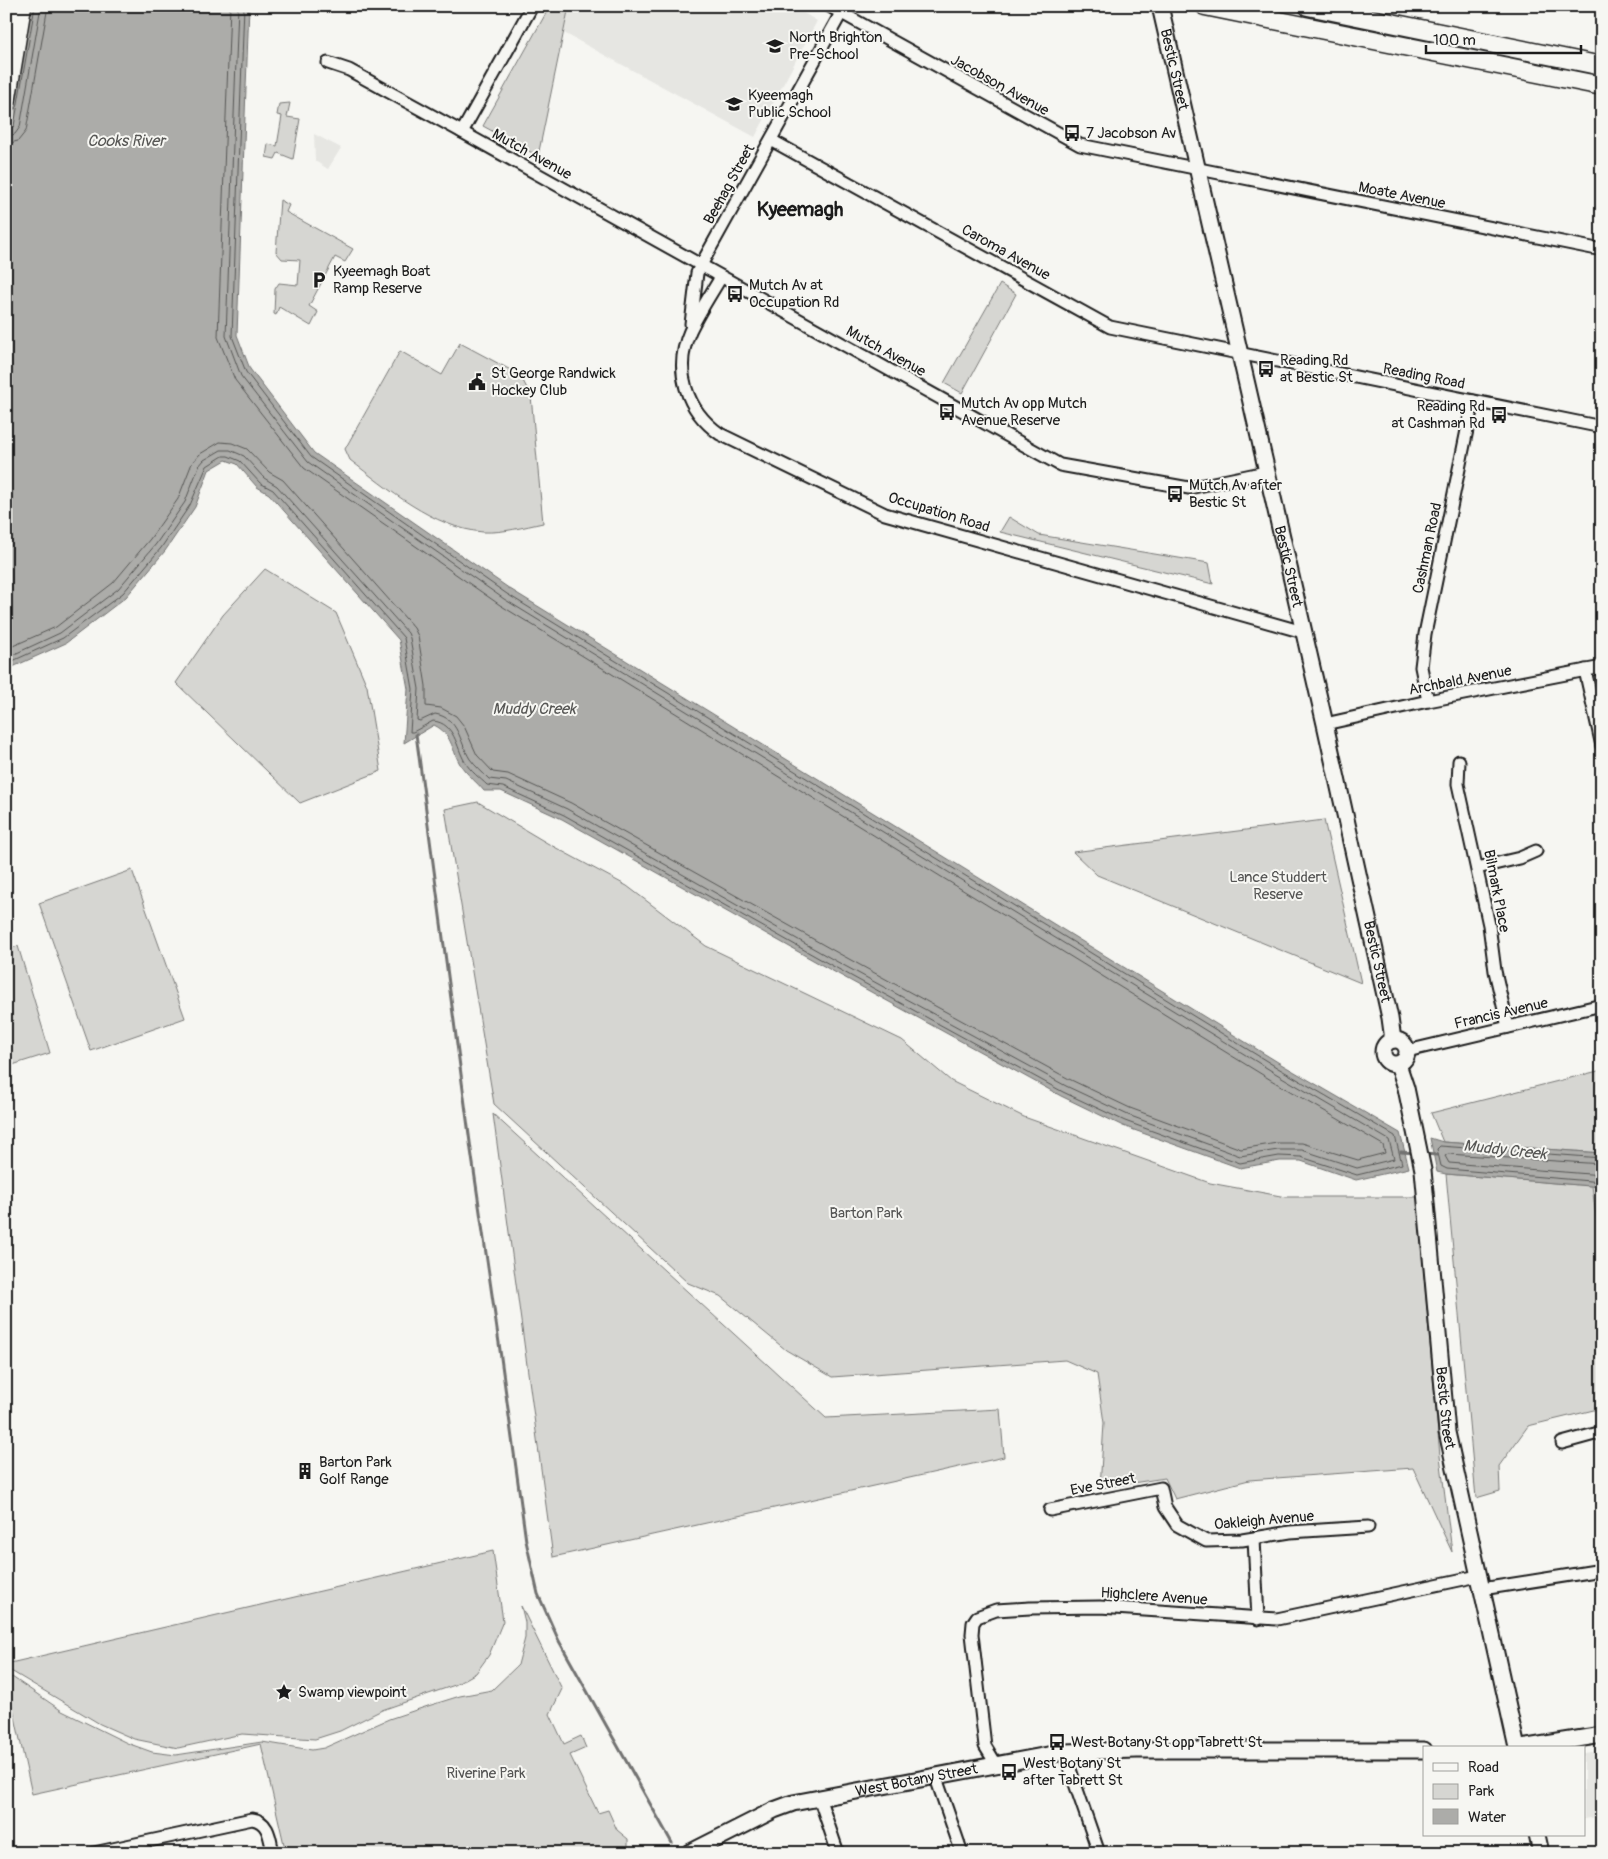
<svg xmlns="http://www.w3.org/2000/svg" width="1608" height="1859" viewBox="0 0 1608 1859" font-family="Pangolin,sans-serif">
  <style>
    .built { fill: #e6e6e2 }
    .green { fill: #d6d6d2; stroke: #797977 }
    .water { fill: #acaca9; stroke: #727271 }
    .lines { fill: none; stroke-linecap: round; stroke-linejoin: round }
    .shore { stroke: #565654; stroke-width: 1 }
    .stream { stroke: #727271; stroke-width: 3 }
    .minor-casing { stroke: #1c1c1c; stroke-width: 15 }
    .major-casing { stroke: #1c1c1c; stroke-width: 19 }
    .highway-casing { stroke: #1c1c1c; stroke-width: 21 }
    .minor { stroke: #f6f6f2; stroke-width: 11 }
    .major { stroke: #f6f6f2; stroke-width: 15 }
    .highway { stroke: #f6f6f2; stroke-width: 18 }
    .labels { text-anchor: middle; stroke-width: 4; stroke-linejoin: round; paint-order: stroke }
    .poi-label { font-size: 15px; fill: #1c1c1c; stroke: #f6f6f2; text-anchor: start }
    .street-label { font-size: 15px; fill: #1c1c1c; stroke: #f6f6f2 }
    .park-label { font-size: 15px; fill: #545453; stroke: #f6f6f2 }
    .water-label { font-size: 16px; font-style: italic; fill: #565654; stroke: #f6f6f2 }
    .district-label { font-size: 20px; font-weight: bold; fill: #1c1c1c; stroke: #f6f6f2 }
  </style>
  <rect width="100%" height="100%" fill="#f6f6f2"/>
  <filter id="ink" filterUnits="userSpaceOnUse"><feTurbulence type="fractalNoise" baseFrequency=".02" numOctaves="2"/><feDisplacementMap in="SourceGraphic" scale="10" xChannelSelector="R" yChannelSelector="G"/><feConvolveMatrix kernelMatrix="1 2 1 2 8 2 1 2 1" color-interpolation-filters="sRGB"/></filter>
  <g filter="url(#ink)">
    <g class="built">
      <path d="M 569,6 L 792,6 L 817,21 L 755,137 L 564,33 Z"/>
      <path d="M 314,134 L 341,148 L 328,169 L 315,161 Z"/>
      <path d="M 1600,1751 L 1602,1760 L 1602,1816 L 1584,1819 L 1584,1753 Z"/>
    </g>
    <g class="green">
      <path d="M 550,6 L 569,6 L 538,156 L 483,126 Z"/>
      <path d="M 290,103 L 287,117 L 300,119 L 293,159 L 278,153 L 275,159 L 266,157 L 268,144 L 277,146 L 282,116 L 277,115 L 279,104 Z"/>
      <path d="M 280,200 L 289,205 L 286,212 L 353,249 L 345,262 L 335,257 L 309,306 L 318,312 L 311,326 L 279,307 L 276,315 L 274,314 L 275,289 L 279,283 L 298,285 L 300,260 L 282,259 L 276,252 Z"/>
      <path d="M 1000,284 L 1016,294 L 962,393 L 944,383 Z"/>
      <path d="M 460,343 L 520,375 L 531,396 L 543,523 C 524,527 503,533 483,532 C 433,528 388,489 350,460 L 345,449 L 400,351 L 442,375 Z"/>
      <path d="M 1009,517 L 1039,535 L 1209,563 L 1213,584 L 1000,532 Z"/>
      <path d="M 265,569 L 336,613 L 367,686 L 381,771 L 300,803 L 176,683 L 223,615 Z"/>
      <path d="M 478,802 L 547,843 L 627,886 L 706,946 L 902,1040 L 951,1081 L 1024,1117 L 1210,1183 L 1286,1197 L 1417,1197 L 1440,1456 L 1452,1552 L 1413,1468 L 1249,1480 L 1175,1499 L 1165,1478 L 1100,1488 L 1104,1423 L 1097,1374 L 1065,1360 L 832,1377 L 786,1350 L 720,1296 L 688,1283 L 494,1104 L 445,809 Z"/>
      <path d="M 1324,820 L 1361,983 L 1097,875 L 1073,852 Z"/>
      <path d="M 132,870 L 185,1018 L 91,1051 L 39,903 Z"/>
      <path d="M 18,946 L 50,1053 L 6,1067 L 6,950 Z"/>
      <path d="M 1602,1070 L 1602,1153 L 1443,1142 L 1431,1113 Z"/>
      <path d="M 493,1114 L 826,1418 L 1000,1409 L 1004,1457 L 553,1557 Z"/>
      <path d="M 1446,1174 L 1592,1186 L 1602,1261 L 1602,1408 L 1528,1426 L 1499,1466 L 1500,1491 L 1476,1498 Z"/>
      <path d="M 493,1551 L 503,1621 L 489,1655 L 476,1673 L 455,1685 L 382,1710 L 340,1731 L 315,1739 L 242,1734 L 178,1748 L 134,1739 L 100,1724 L 6,1668 L 6,1664 Z"/>
      <path d="M 521,1606 L 562,1689 L 550,1714 L 564,1744 L 581,1736 L 586,1748 L 570,1755 L 598,1813 L 608,1810 L 617,1830 L 628,1839 L 628,1853 L 286,1853 L 261,1744 L 32,1794 L 7,1681 L 12,1677 L 62,1711 L 127,1743 L 152,1752 L 176,1755 L 262,1742 L 312,1750 L 324,1748 L 389,1719 L 428,1706 L 460,1696 L 492,1690 L 518,1665 L 525,1638 L 525,1622 Z"/>
    </g>
    <g class="water">
      <path d="M 30,6 L 249,6 L 237,335 L 250,369 L 314,453 L 510,589 L 1281,1064 L 1400,1133 L 1409,1168 L 1356,1180 L 1301,1161 L 1280,1161 L 1240,1168 L 1123,1126 L 1061,1096 L 829,969 L 562,819 L 501,791 L 484,791 C 477,782 466,774 460,764 C 451,748 452,734 434,725 L 404,743 L 408,689 L 399,640 L 269,494 L 257,487 L 237,464 L 226,460 L 209,470 L 195,507 L 165,551 L 126,597 L 66,643 L 6,670 L 7,131 Z"/>
      <path d="M 1430,1138 L 1443,1142 L 1602,1153 L 1602,1187 L 1446,1174 L 1437,1172 Z"/>
    </g>
    <g class="lines">
      <g class="shore">
        <path d="M 6,130 L 11,129 L 14,126 L 35,6"/>
        <path d="M 6,137 L 15,134 L 20,127 L 41,6"/>
        <path d="M 6,144 L 18,141 L 26,131 L 48,6"/>
        <path d="M 6,649 L 56,627 L 113,583 L 150,539 L 178,499 L 192,463 L 200,454 L 220,442 L 232,443 L 247,449 L 269,472 L 283,480 L 414,628 L 418,636 L 426,686 L 426,706 L 441,708 L 456,716 L 464,726 L 477,755 L 493,772 L 508,774 L 571,803 L 838,953 L 1069,1079 L 1130,1108 L 1241,1149 L 1277,1143 L 1302,1143 L 1358,1160 L 1385,1153 L 1383,1145 L 1271,1080 L 500,605 L 304,468 L 235,380 L 218,337 L 230,6"/>
        <path d="M 6,658 L 60,633 L 118,589 L 156,544 L 185,502 L 199,466 L 204,460 L 221,450 L 230,450 L 244,456 L 264,478 L 277,486 L 408,633 L 410,638 L 419,689 L 417,720 L 420,721 L 435,714 C 459,718 459,741 470,759 C 475,766 483,773 489,779 L 506,781 L 567,809 L 834,960 L 1066,1086 L 1128,1115 L 1240,1156 L 1278,1150 L 1302,1150 L 1357,1168 L 1394,1159 L 1389,1140 L 1275,1073 L 504,599 L 308,462 L 241,376 L 226,336 L 238,6"/>
        <path d="M 6,664 L 63,638 L 123,593 L 161,548 L 190,505 L 207,466 L 223,456 L 228,456 L 240,461 L 260,483 L 273,490 L 404,638 L 413,689 L 410,732 L 413,732 L 433,721 C 455,723 456,747 465,762 C 470,771 480,778 487,785 L 503,787 L 564,815 L 831,965 L 1063,1092 L 1125,1121 L 1240,1163 L 1279,1156 L 1301,1157 L 1357,1175 L 1402,1164 L 1395,1136 L 1278,1068 L 507,594 L 311,457 L 246,372 L 232,336 L 244,6"/>
        <path d="M 1602,1158 L 1440,1146 L 1437,1149 L 1441,1166 L 1447,1169 L 1602,1182"/>
        <path d="M 1602,1164 L 1448,1154 L 1445,1156 L 1449,1163 L 1602,1175"/>
      </g>
      <g class="stream">
        <path d="M 416,734 L 471,1150 L 499,1343 L 526,1541 L 538,1594 L 559,1641 L 672,1843"/>
        <path d="M 1401,1152 L 1415,1153"/>
        <path d="M 1424,1154 L 1437,1155"/>
      </g>
      <g class="minor-casing">
        <g id="minor">
          <path d="M 829,6 L 1080,145 L 1602,250"/>
          <path d="M 328,63 L 349,70 L 462,132 L 1060,465 L 1189,488 L 1266,472"/>
          <path d="M 462,132 L 532,6"/>
          <path d="M 771,140 L 1110,327 L 1602,427"/>
          <path d="M 721,277 C 711,294 699,312 690,331 C 673,370 686,410 720,434 L 885,514 L 1303,632"/>
          <path d="M 691,324 L 697,273 L 701,265 L 845,6"/>
          <path d="M 1585,670 L 1602,746"/>
          <path d="M 1428,701 L 1421,667 L 1425,634 L 1473,401"/>
          <path d="M 1325,724 L 1428,701 L 1602,667"/>
          <path d="M 1459,761 L 1458,784 L 1489,925 L 1495,971 L 1508,1027"/>
          <path d="M 1477,868 L 1520,858 L 1536,851"/>
          <path d="M 1407,1051 L 1602,1005"/>
          <path d="M 1562,1443 L 1602,1432"/>
          <path d="M 1050,1510 L 1161,1488 L 1165,1507 L 1177,1525 L 1206,1541 L 1242,1540 L 1290,1532 L 1368,1527"/>
          <path d="M 1254,1539 L 1258,1619"/>
          <path d="M 1482,1589 L 1602,1570"/>
          <path d="M 1064,1752 L 1099,1853"/>
          <path d="M 996,1764 L 985,1746 L 972,1634 L 973,1623 L 977,1617 L 996,1610 L 1030,1608 L 1100,1607 L 1277,1619 L 1478,1576"/>
          <path d="M 935,1775 L 962,1853"/>
          <path d="M 819,1797 L 838,1853"/>
          <path d="M 94,1853 L 252,1819 C 269,1821 270,1839 273,1853"/>
        </g>
      </g>
      <g class="major-casing">
        <g id="major">
          <path id="s1" d="M 1160,6 L 1325,724 L 1390,1018 L 1393,1040"/>
          <circle cx="1395" cy="1052" r="12"/>
          <path id="s2" d="M 1398,1064 L 1406,1088 L 1423,1170 L 1447,1432 L 1517,1748"/>
          <path d="M 1521,1748 L 1602,1735"/>
          <path d="M 1537,1835 L 1541,1853"/>
          <path id="s3" d="M 689,1853 L 774,1810 L 793,1803 L 1064,1752 L 1137,1750 L 1424,1750"/>
        </g>
      </g>
      <g class="highway-casing">
        <g id="highway">
          <path d="M 1205,6 L 1602,86"/>
          <path d="M 1308,6 L 1602,66"/>
          <path d="M 6,103 L 22,6"/>
        </g>
      </g>
      <use href="#minor" class="minor"/>
      <use href="#major" class="major"/>
      <use href="#highway" class="highway"/>
    </g>
  </g>
  <defs>
    <g id="school-bare" transform="scale(1.35)"><path d="M0-5L7-2L0 1L-7-2ZM-4 1L0 2.5L4 1V4Q0 6-4 4Z" fill="#1c1c1c" stroke="#f6f6f2" stroke-width="2.5" paint-order="stroke"/></g>
    <g id="bus-bare" transform="scale(1.35)"><path d="M-5-6H5V4H4V6H2V4H-2V6H-4V4H-5ZM-3.5-4V0h7V-4ZM-3.5 1.2v1.5H-2V1.2ZM2 1.2v1.5H3.5V1.2Z" fill="#1c1c1c" stroke="#f6f6f2" stroke-width="2.5" paint-order="stroke"/></g>
    <g id="parking-bare" transform="scale(1.35)"><path d="M-3.5-5.5H1a3.5 3.5 0 0 1 0 7H-1V5.5H-3.5ZM-1-3.4V-.6H.8a1.4 1.4 0 0 0 0-2.8Z" fill="#1c1c1c" stroke="#f6f6f2" stroke-width="2.5" paint-order="stroke"/></g>
    <g id="civic-bare" transform="scale(1.35)"><path d="M-.6-6.5H3V-4.5H.6V-3L4-1V1h2V6H-6V1h2V-1L-.6-3ZM-1.2 2.5V6h2.4V2.5Z" fill="#1c1c1c" stroke="#f6f6f2" stroke-width="2.5" paint-order="stroke"/></g>
    <g id="building-bare" transform="scale(1.35)"><path d="M-4-6H4V6H1V3H-1V6H-4ZM-2.5-4.3h1.7v1.8h-1.7ZM.8-4.3h1.7v1.8H.8ZM-2.5-1h1.7V.8h-1.7ZM.8-1h1.7V.8H.8Z" fill="#1c1c1c" stroke="#f6f6f2" stroke-width="2.5" paint-order="stroke"/></g>
    <g id="sight-bare" transform="scale(1.35)"><path d="M0-6L1.8-2.2L6-1.7L2.9 1.2L3.7 5.4L0 3.3L-3.7 5.4L-2.9 1.2L-6-1.7L-1.8-2.2Z" fill="#1c1c1c" stroke="#f6f6f2" stroke-width="2.5" paint-order="stroke"/></g>
  </defs>
  <g fill-rule="evenodd">
    <use href="#school-bare" x="775" y="46"/>
    <use href="#school-bare" x="734" y="104"/>
    <use href="#bus-bare" x="1072" y="133"/>
    <use href="#parking-bare" x="319" y="280"/>
    <use href="#bus-bare" x="735" y="294"/>
    <use href="#bus-bare" x="1266" y="369"/>
    <use href="#civic-bare" x="477" y="382"/>
    <use href="#bus-bare" x="947" y="412"/>
    <use href="#bus-bare" x="1499" y="415"/>
    <use href="#bus-bare" x="1175" y="494"/>
    <use href="#building-bare" x="305" y="1471"/>
    <use href="#sight-bare" x="284" y="1692"/>
    <use href="#bus-bare" x="1057" y="1742"/>
    <use href="#bus-bare" x="1009" y="1772"/>
  </g>
  <g class="labels">
    <g class="poi-label">
      <text x="789" y="42">North Brighton<tspan x="789" dy="17">Pre-School</tspan></text>
      <text x="748" y="100">Kyeemagh<tspan x="748" dy="17">Public School</tspan></text>
      <text x="1086" y="138">7 Jacobson Av</text>
      <text x="333" y="276">Kyeemagh Boat<tspan x="333" dy="17">Ramp Reserve</tspan></text>
      <text x="749" y="290">Mutch Av at<tspan x="749" dy="17">Occupation Rd</tspan></text>
      <text x="1280" y="365">Reading Rd<tspan x="1280" dy="17">at Bestic St</tspan></text>
      <text x="491" y="378">St George Randwick<tspan x="491" dy="17">Hockey Club</tspan></text>
      <text x="961" y="408">Mutch Av opp Mutch<tspan x="961" dy="17">Avenue Reserve</tspan></text>
      <text x="1485" y="411" text-anchor="end">Reading Rd<tspan x="1485" dy="17">at Cashman Rd</tspan></text>
      <text x="1189" y="490">Mutch Av after<tspan x="1189" dy="17">Bestic St</tspan></text>
      <text x="319" y="1467">Barton Park<tspan x="319" dy="17">Golf Range</tspan></text>
      <text x="298" y="1697">Swamp viewpoint</text>
      <text x="1071" y="1747">West Botany St opp Tabrett St</text>
      <text x="1023" y="1768">West Botany St<tspan x="1023" dy="17">after Tabrett St</tspan></text>
    </g>
    <g class="street-label">
      <text dy="5" stroke="none"><textPath href="#s1" startOffset="65">Bestic Street</textPath></text>
      <text transform="translate(1000 85) rotate(29)" y="5">Jacobson Avenue</text>
      <text transform="translate(532 154) rotate(29)" y="5">Mutch Avenue</text>
      <text transform="translate(729 184) rotate(-61)" y="5">Beehag Street</text>
      <text transform="translate(1402 195) rotate(11)" y="5">Moate Avenue</text>
      <text transform="translate(1006 252) rotate(29)" y="5">Caroma Avenue</text>
      <text transform="translate(886 351) rotate(29)" y="5">Mutch Avenue</text>
      <text transform="translate(1424 376) rotate(11)" y="5">Reading Road</text>
      <text transform="translate(939 512) rotate(17)" y="5">Occupation Road</text>
      <text transform="translate(1427 548) rotate(-78)" y="5">Cashman Road</text>
      <text dy="5" stroke="none"><textPath href="#s1" startOffset="575">Bestic Street</textPath></text>
      <text transform="translate(1460 680) rotate(-11)" y="5">Archbald Avenue</text>
      <text transform="translate(1497 891) rotate(79)" y="5">Bilmark Place</text>
      <text dy="5" stroke="none"><textPath href="#s1" startOffset="980">Bestic Street</textPath></text>
      <text transform="translate(1501 1013) rotate(-13)" y="5">Francis Avenue</text>
      <text dy="5" stroke="none"><textPath href="#s2" startOffset="348">Bestic Street</textPath></text>
      <text transform="translate(1103 1484) rotate(-11)" y="5">Eve Street</text>
      <text transform="translate(1264 1520) rotate(-5)" y="5">Oakleigh Avenue</text>
      <text transform="translate(1154 1596) rotate(4)" y="5">Highclere Avenue</text>
      <text dy="5" stroke="none"><textPath href="#s3" startOffset="241">West Botany Street</textPath></text>
    </g>
    <g class="park-label">
      <text x="1278" y="882">Lance Studdert<tspan x="1278" dy="17">Reserve</tspan></text>
      <text x="866" y="1218">Barton Park</text>
      <text x="486" y="1778">Riverine Park</text>
    </g>
    <g class="water-label">
      <text x="126" y="146">Cooks River</text>
      <text x="534" y="714">Muddy Creek</text>
      <text transform="translate(1505 1149) rotate(6)" y="6">Muddy Creek</text>
    </g>
    <g class="district-label">
      <text x="800" y="216">Kyeemagh</text>
    </g>
  </g>
  <rect width="1608" height="1859" fill="none" stroke="#f6f6f2" stroke-width="25"/>
  <rect x="12" y="12" width="1583" height="1834" fill="none" stroke="#1c1c1c" stroke-width="2" filter="url(#ink)"/>
  <rect x="1423" y="1746" width="162" height="90" fill="#f6f6f2" stroke="#9f9f9c"/>
  <rect x="1433" y="1763" width="25" height="8" fill="#f6f6f2" stroke="#9f9f9c"/>
  <text x="1468" y="1772" font-size="15" fill="#1c1c1c">Road</text>
  <rect x="1433" y="1784" width="25" height="15" fill="#d6d6d2" stroke="#9f9f9c"/>
  <text x="1468" y="1796" font-size="15" fill="#1c1c1c">Park</text>
  <rect x="1433" y="1809" width="25" height="15" fill="#acaca9" stroke="#9f9f9c"/>
  <text x="1468" y="1822" font-size="15" fill="#1c1c1c">Water</text>
  <path d="M1426 45v8h155v-8" fill="none" stroke="#1c1c1c" stroke-width="2.5"/>
  <text x="1433" y="45" font-size="15" fill="#1c1c1c" stroke="#f6f6f2" stroke-width="4" paint-order="stroke">100 m</text>
</svg>
